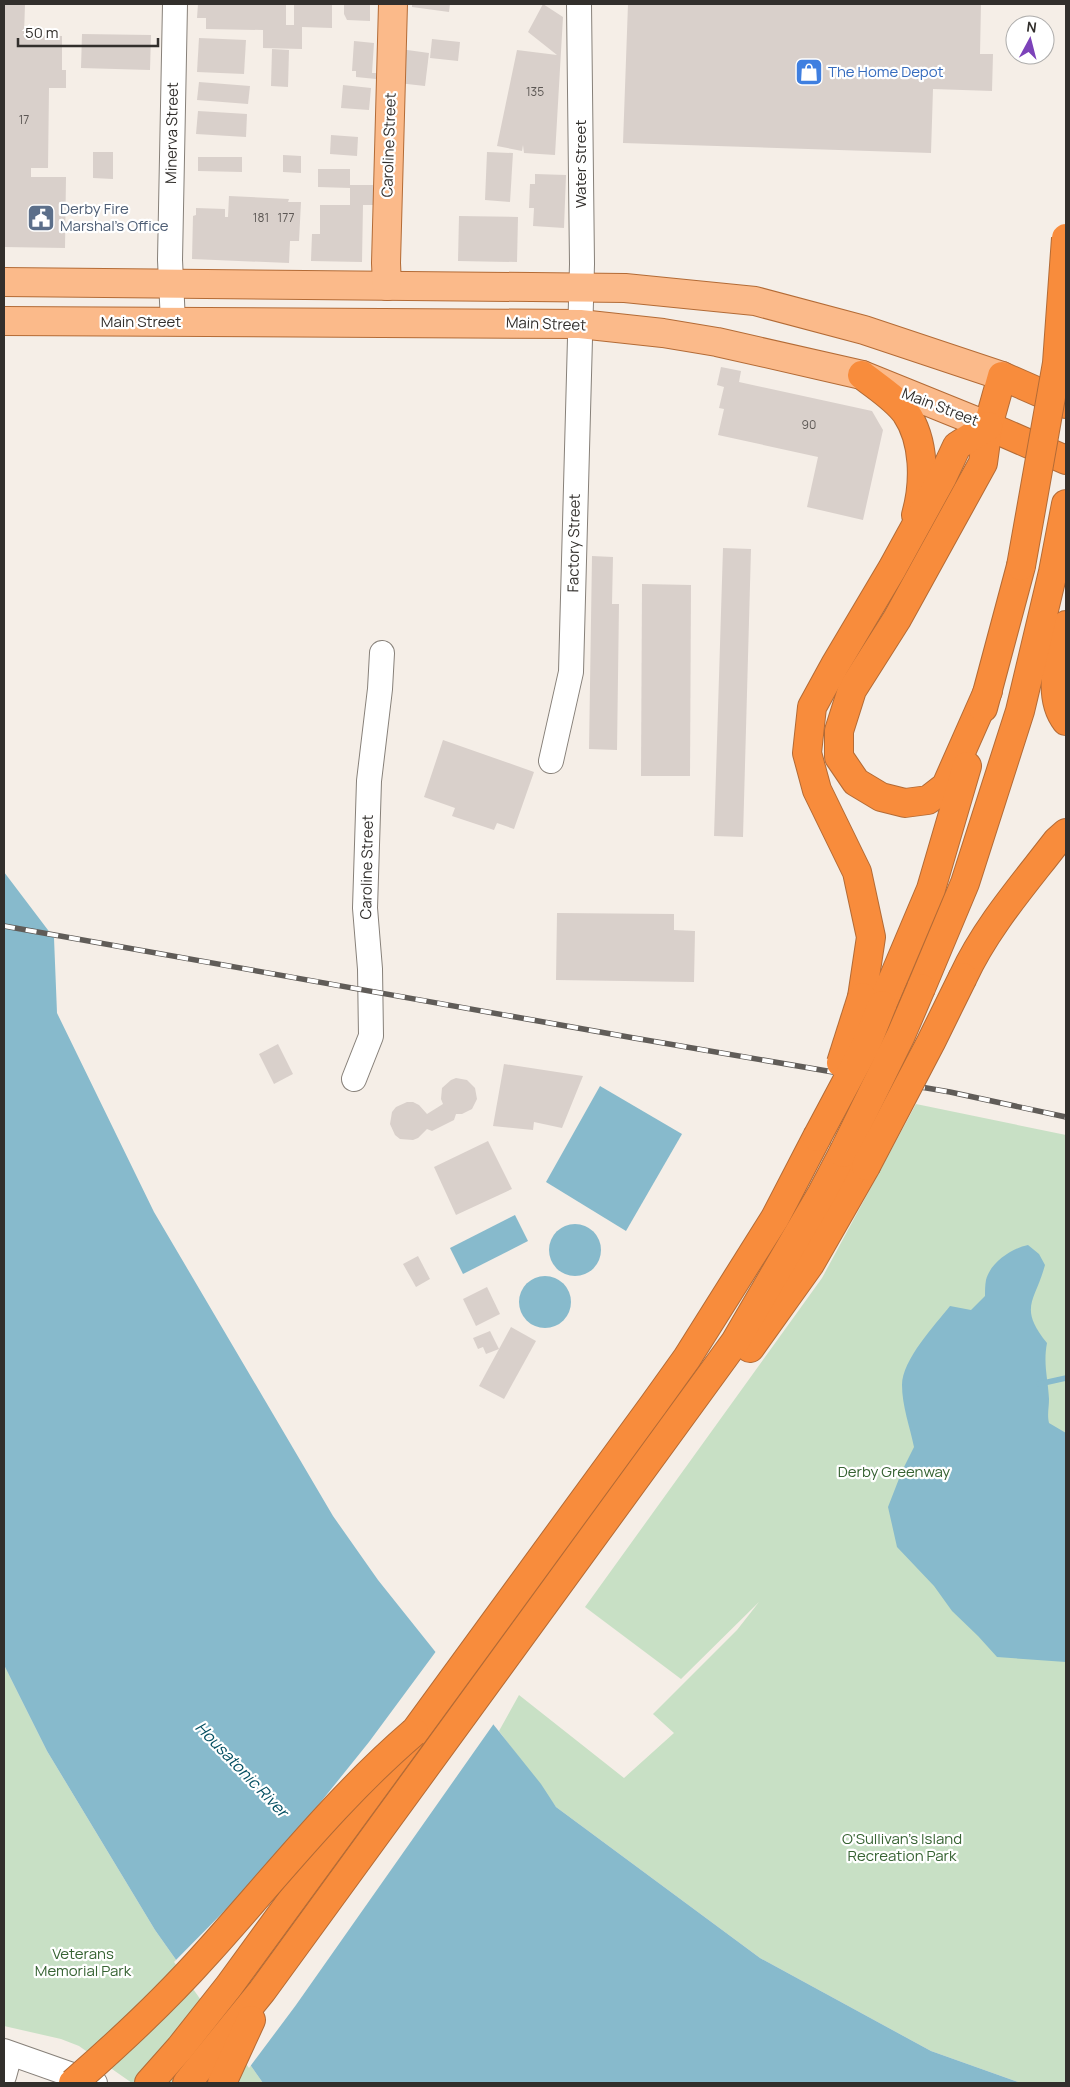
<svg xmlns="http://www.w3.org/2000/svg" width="1070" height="2087" viewBox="0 0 1070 2087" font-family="Manrope,sans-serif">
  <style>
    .green { fill: #c8e0c5 }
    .water { fill: #87bacc }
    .pier { fill: #f5eee7 }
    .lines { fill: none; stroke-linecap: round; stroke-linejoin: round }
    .stream { stroke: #87bacc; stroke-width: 5.5 }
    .building { fill: #d9d0cb }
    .minor-casing { stroke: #878079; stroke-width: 26 }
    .major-casing { stroke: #b36b36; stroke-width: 30 }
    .highway-casing { stroke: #b36b36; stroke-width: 30 }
    .minor { stroke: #fff; stroke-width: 24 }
    .major { stroke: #fbba8a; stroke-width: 28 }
    .highway { stroke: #f88c3c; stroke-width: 28 }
    .rail-casing { stroke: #605c58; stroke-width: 5.5 }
    .rail { stroke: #fff; stroke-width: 4; stroke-dasharray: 11; stroke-linecap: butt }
    .highway-bridge-casing { stroke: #b36b36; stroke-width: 30; stroke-linecap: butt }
    .highway-bridge { stroke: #f88c3c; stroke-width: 28 }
    .labels { text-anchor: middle; stroke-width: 4.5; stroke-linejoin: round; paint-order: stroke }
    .number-label { font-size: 12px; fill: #5c5754 }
    .shop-label { font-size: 15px; fill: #366cbe; stroke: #fff; text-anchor: start }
    .street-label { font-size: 15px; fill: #322f2c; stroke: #fff }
    .service-label { font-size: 15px; fill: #4e5e75; stroke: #fff; text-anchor: start }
    .park-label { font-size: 15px; fill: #376333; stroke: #fff }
    .water-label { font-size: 16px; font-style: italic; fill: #044f62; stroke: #fff }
  </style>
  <rect width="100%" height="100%" fill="#f5eee7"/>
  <g class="green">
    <path d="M 916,1104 L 1066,1135 L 1066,2083 L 1021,2083 L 931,2051 L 760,1958 L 556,1807 L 499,1731 L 519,1695 L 624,1778 L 674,1733 L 653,1714 L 737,1630 L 759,1602 L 681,1679 L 585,1607 L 822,1278 Z"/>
    <path d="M 4,1665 L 47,1751 L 155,1930 L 263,2083 L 132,2083 L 79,2046 L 61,2039 L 4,2026 Z"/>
  </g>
  <g class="water">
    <path d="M 4,872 L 54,938 L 57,1013 L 154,1212 L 333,1516 L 378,1580 L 541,1784 L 556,1807 L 760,1958 L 931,2051 L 1021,2083 L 263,2083 L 155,1930 L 47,1751 L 4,1665 Z"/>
    <path d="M 600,1086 L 682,1134 L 626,1231 L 546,1182 Z"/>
    <path d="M 515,1215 L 528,1241 L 463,1274 L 450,1248 Z"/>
    <circle cx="575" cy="1250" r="26"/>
    <path d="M 1028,1245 L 1039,1254 L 1045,1265 C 1035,1302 1018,1307 1047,1343 C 1043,1364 1048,1378 1049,1399 C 1049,1408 1047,1414 1049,1423 L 1066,1433 L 1066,1662 L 997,1657 L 978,1636 L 952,1611 L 934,1586 L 897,1547 L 888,1507 L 902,1471 L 914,1447 C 910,1427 902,1406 902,1385 C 902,1360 935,1325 950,1306 L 971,1310 L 985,1296 C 985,1291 985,1285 986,1280 C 990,1263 1012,1248 1028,1245 Z"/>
    <circle cx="545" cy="1302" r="26"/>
  </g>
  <path class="pier" d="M 437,1650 L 495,1722 L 296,2005 L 249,2068 L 174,1962 L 248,1887 L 295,1834 L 369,1742 Z"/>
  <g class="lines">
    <path class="stream" d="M 1039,1384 L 1066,1378"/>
  </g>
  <g class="building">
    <path d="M 4,4 L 25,4 L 24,35 L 62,36 L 62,70 L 66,70 L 66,88 L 49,88 L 48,168 L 31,168 L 31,177 L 66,177 L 65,248 L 4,247 Z"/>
    <path d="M 198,4 L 286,4 L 286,25 L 294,25 L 294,4 L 332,4 L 332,28 L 302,27 L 302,49 L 263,48 L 263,30 L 206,29 L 206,18 L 197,18 Z"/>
    <path d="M 344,4 L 370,4 L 370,21 L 347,20 L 344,14 Z"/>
    <path d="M 412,4 L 450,4 L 449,12 L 412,7 Z"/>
    <path d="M 543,4 L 563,17 L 555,155 L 524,153 L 523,145 L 522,151 L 497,146 L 517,50 L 557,55 L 528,32 Z"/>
    <path d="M 628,4 L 981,4 L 980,54 L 993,54 L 992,91 L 933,89 L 931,153 L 623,143 Z"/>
    <path d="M 82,34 L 151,35 L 150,70 L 81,68 Z"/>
    <path d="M 199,38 L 246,40 L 244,74 L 197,72 Z"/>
    <path d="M 432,39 L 460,42 L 458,61 L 430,58 Z"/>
    <path d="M 354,41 L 374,43 L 372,73 L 376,73 L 376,79 L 356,77 L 356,71 L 352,71 Z"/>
    <path d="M 272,49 L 289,50 L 288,87 L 271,86 Z"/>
    <path d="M 400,49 L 429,53 L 425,86 L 398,83 Z"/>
    <path d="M 199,82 L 250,86 L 248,104 L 197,100 Z"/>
    <path d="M 343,85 L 371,88 L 369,110 L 341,108 Z"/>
    <path d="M 198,111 L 247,114 L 246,137 L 196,134 Z"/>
    <path d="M 331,135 L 358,137 L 357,156 L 330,154 Z"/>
    <path d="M 93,152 L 113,152 L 113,179 L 93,178 Z"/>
    <path d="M 487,152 L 513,153 L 510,202 L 485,200 Z"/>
    <path d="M 283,155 L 301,156 L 301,173 L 283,172 Z"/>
    <path d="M 198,157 L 242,157 L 242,172 L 198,171 Z"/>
    <path d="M 318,169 L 350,169 L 350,185 L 373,185 L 373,205 L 363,205 L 362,262 L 311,261 L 312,234 L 320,234 L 320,205 L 350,205 L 350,188 L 318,187 Z"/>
    <path d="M 535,174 L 566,175 L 564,228 L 533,226 L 534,208 L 529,208 L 530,184 L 535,184 Z"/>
    <path d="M 229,196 L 289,199 L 288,202 L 301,202 L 299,241 L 290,241 L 289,263 L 192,259 L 193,216 L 196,215 L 196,208 L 225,209 L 225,217 L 228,217 Z"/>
    <path d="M 459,216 L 518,217 L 517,262 L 458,261 Z"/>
    <path d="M 721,367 L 741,371 L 739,382 L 872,411 L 883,430 L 863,520 L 807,507 L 818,457 L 718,435 L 724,409 L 719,408 L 724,387 L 717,385 Z"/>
    <path d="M 723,548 L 751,549 L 743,837 L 714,836 Z"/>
    <path d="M 592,556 L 613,557 L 612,604 L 619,604 L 617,750 L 589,749 Z"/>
    <path d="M 642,584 L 691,585 L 690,776 L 641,776 Z"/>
    <path d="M 443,740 L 534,772 L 514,829 L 497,823 L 494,830 L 452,816 L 455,808 L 424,797 Z"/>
    <path d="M 557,913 L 674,914 L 674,930 L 695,931 L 694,982 L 556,980 Z"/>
    <path d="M 278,1044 L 293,1074 L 274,1084 L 259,1054 Z"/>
    <path d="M 504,1064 L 583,1076 L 562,1128 L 534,1122 L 533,1130 L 493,1126 Z"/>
    <path d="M 456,1078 L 467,1080 L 475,1088 L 477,1099 L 472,1109 L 462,1114 L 456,1114 L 454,1120 L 432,1131 L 427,1129 L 418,1138 L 413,1140 L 400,1139 L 395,1135 L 390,1124 L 392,1112 L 396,1107 L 407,1102 L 413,1102 L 419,1105 L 427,1114 L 443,1104 L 441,1099 L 442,1088 L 451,1080 Z"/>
    <path d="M 488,1141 L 512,1189 L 456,1215 L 434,1167 Z"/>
    <path d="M 418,1256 L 430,1279 L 416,1287 L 403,1264 Z"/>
    <path d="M 487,1287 L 500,1314 L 476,1326 L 463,1299 Z"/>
    <path d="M 511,1327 L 536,1341 L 504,1399 L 479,1386 Z"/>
    <path d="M 490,1331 L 499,1349 L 486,1354 L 483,1347 L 478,1349 L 473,1338 Z"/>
  </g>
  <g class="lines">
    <g class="minor-casing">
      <g id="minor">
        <path d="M 173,322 L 170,260 L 175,4"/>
        <path d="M 551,761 L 571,672 L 582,264 L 579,4"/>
        <path d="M 354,1079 L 371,1036 L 370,969 L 365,908 L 369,781 L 380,689 L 382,653"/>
        <path d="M 4,2051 L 95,2083"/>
        <path d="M 4,2076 L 10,2054"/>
      </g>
    </g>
    <g class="major-casing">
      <g id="major">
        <path d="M 4,282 L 625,288 L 755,301 L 864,330 L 1002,376"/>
        <path d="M 387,286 L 386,263 L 393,4"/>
        <path d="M 4,321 L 580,324 L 663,333 L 717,342 L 862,375 L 988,426"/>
      </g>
    </g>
    <g class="highway-casing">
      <g id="highway">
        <path d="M 862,375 C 877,387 895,398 906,413 C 925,441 925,483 916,515"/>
        <path d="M 988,426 L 1066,460"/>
        <path d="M 1066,625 C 1060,654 1046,695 1066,721"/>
        <path d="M 988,691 L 946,786 L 928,800 L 905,803 L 881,797 L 856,782 L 839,757 L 839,731 L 852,690 L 897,619 L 983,463 L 988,426 L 1002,376 L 1066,404"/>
        <path d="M 983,708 L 1021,566"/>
        <path d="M 963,977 C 986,927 1024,884 1057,841 L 1066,833"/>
        <path d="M 921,988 L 965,883 L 1020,711 L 1053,572 L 1066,504"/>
        <path d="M 862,997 L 871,937 L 857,872 L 817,790 L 807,753 L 812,707 L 835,665 L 892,569 L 942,478 L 957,446 L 988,426"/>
        <path d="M 882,1005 L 931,889 L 967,766"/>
        <path d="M 750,1348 L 810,1264 L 866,1166"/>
        <path d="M 149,2083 L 180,2048 L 229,1986 L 654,1404 L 687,1358 L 775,1218 L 817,1137"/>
        <path d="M 187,2083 L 262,1991 L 735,1342 L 822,1193 L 843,1153"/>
        <path d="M 222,2083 L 251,2020"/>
      </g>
    </g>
    <use href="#minor" class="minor"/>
    <use href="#major" class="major"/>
    <use href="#highway" class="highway"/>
    <g class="rail-casing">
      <path id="rail" d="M 4,926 L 634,1038 L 950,1092 L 1066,1117"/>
    </g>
    <use href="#rail" class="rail"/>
    <g class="highway-bridge-casing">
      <g id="highway-bridge">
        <path d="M 1021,566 L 1057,363 L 1066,238"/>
        <path d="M 841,1063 L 862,997"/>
        <path d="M 817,1137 L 866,1045 L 882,1005"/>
        <path d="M 843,1153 L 901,1035 L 921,988"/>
        <path d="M 866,1166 L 931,1042 L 963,977"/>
        <path d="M 73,2083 C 119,2043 165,2000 206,1954 C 274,1879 337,1798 414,1732"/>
      </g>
    </g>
    <use href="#highway-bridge" class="highway-bridge"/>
  </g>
  <defs>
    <g id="shop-square" transform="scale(1.4375)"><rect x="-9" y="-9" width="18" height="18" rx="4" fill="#3f7fe0" stroke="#fff"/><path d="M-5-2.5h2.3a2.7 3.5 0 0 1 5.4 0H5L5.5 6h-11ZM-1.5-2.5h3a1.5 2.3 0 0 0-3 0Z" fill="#fff"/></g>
    <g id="civic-square" transform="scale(1.4375)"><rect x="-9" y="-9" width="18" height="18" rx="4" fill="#5c6f8a" stroke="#fff"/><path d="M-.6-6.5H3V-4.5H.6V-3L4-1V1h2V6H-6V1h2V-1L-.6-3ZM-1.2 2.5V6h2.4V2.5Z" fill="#fff"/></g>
  </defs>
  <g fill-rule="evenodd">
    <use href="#shop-square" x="809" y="72"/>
    <use href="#civic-square" x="41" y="218"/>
  </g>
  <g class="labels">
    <g class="number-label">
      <text x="535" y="96">135</text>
      <text x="24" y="124">17</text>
      <text x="261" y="222">181</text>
      <text x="286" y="222">177</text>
      <text x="809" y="429">90</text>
    </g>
    <g class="shop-label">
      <text x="828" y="77">The Home Depot</text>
    </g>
    <g class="street-label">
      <text transform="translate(172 133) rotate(-89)" y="5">Minerva Street</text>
      <text transform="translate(389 145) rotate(-88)" y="5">Caroline Street</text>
      <text transform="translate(581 164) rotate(-90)" y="5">Water Street</text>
      <text x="141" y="327">Main Street</text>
      <text transform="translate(546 324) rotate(2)" y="5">Main Street</text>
      <text transform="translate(940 407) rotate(21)" y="5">Main Street</text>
      <text transform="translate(574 543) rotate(-89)" y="5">Factory Street</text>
      <text transform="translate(367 867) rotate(-89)" y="5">Caroline Street</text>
    </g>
    <g class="service-label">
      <text x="60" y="214">Derby Fire<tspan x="60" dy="17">Marshal's Office</tspan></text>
    </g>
    <g class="park-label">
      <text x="894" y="1477">Derby Greenway</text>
      <text x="902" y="1844">O'Sullivan's Island<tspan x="902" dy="17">Recreation Park</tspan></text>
      <text x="83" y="1959">Veterans<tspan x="83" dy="17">Memorial Park</tspan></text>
    </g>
    <g class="water-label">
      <text transform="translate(242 1769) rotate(46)" y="6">Housatonic River</text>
    </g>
  </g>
  <rect width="1070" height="2087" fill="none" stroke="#322f2c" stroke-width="10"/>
  <g transform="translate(1030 40) rotate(7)"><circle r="24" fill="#ffffff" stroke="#adacab"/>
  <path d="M0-4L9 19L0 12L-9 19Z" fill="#7c42b9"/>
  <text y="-8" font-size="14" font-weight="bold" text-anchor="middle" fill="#322f2c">N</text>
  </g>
  <path d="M18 38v8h140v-8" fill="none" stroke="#322f2c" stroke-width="2.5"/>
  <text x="25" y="38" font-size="15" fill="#322f2c" stroke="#ffffff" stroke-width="4" paint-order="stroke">50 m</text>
</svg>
